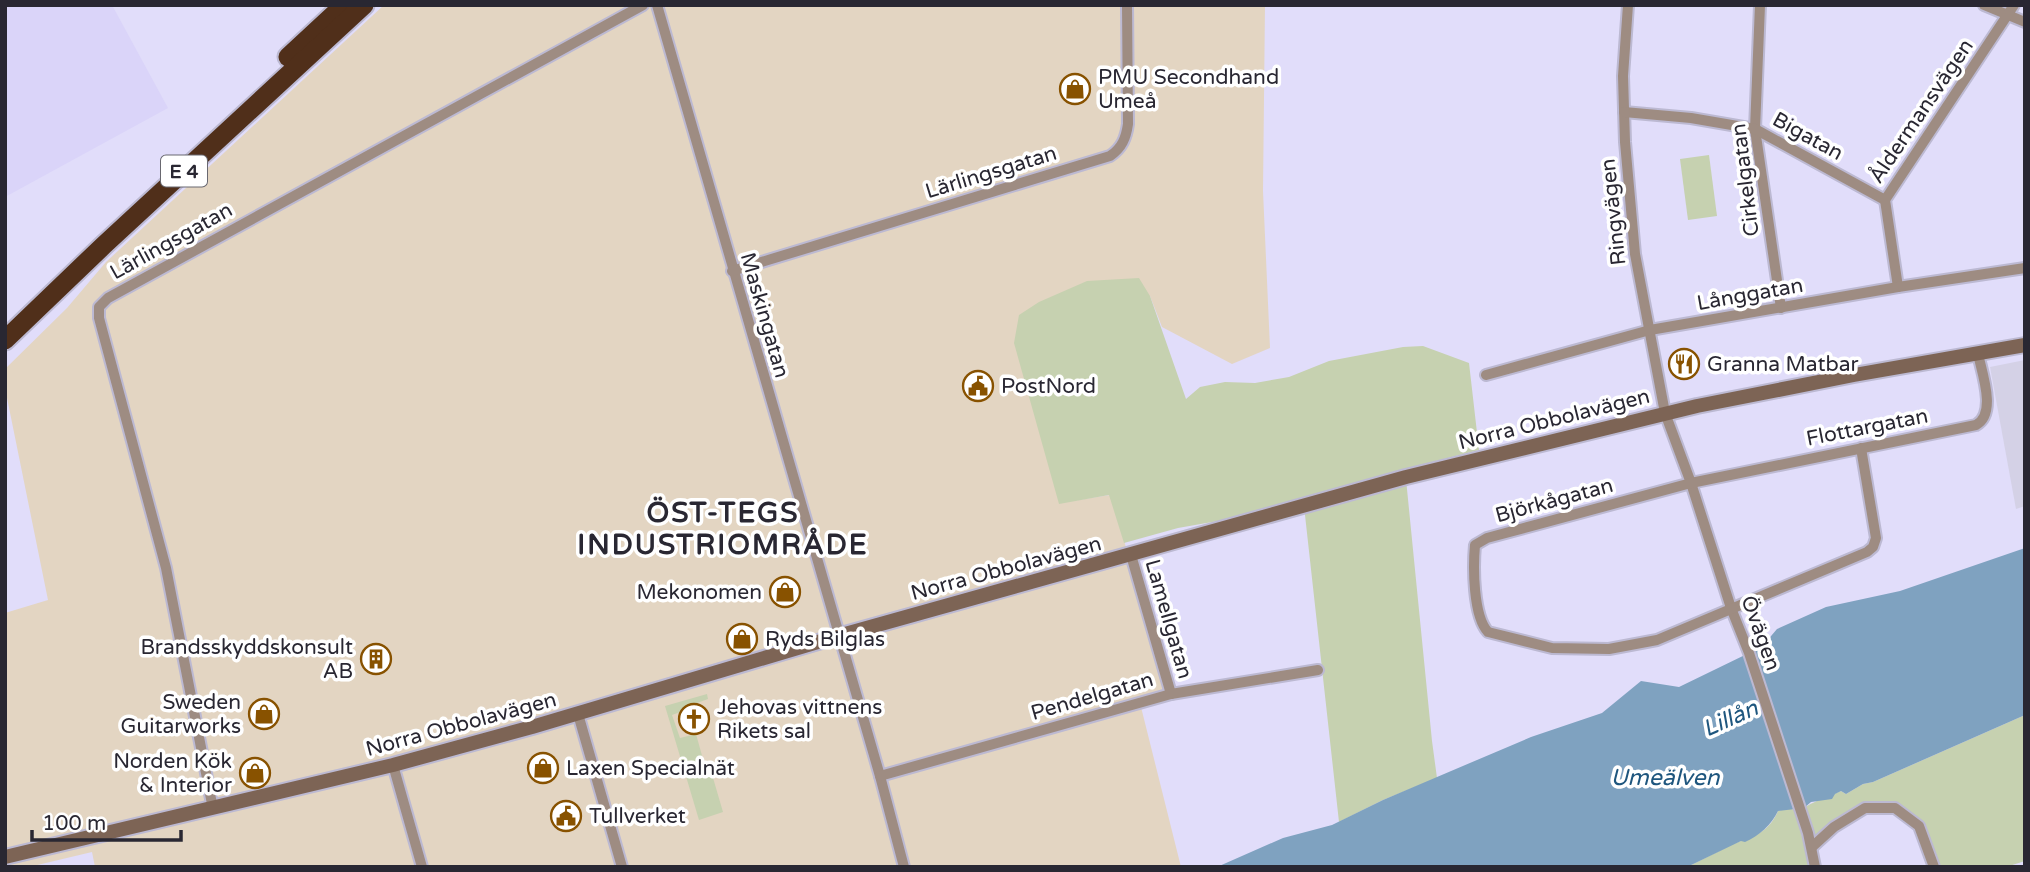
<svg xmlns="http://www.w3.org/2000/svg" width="2030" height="872" viewBox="0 0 2030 872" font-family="'Varela Round',sans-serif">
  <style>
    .built { fill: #dad4f9 }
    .industrial { fill: #e3d5c2 }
    .education { fill: #d4d1e6 }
    .green { fill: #c6d1b0 }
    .water { fill: #7fa2c0 }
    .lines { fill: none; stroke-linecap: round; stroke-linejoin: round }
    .street-casing { stroke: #bcb9d2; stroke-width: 14 }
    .secondary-casing { stroke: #bcb9d2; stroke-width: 18 }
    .highway-casing { stroke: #bcb9d2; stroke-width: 23 }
    .street { stroke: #9e8c82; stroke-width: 10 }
    .secondary { stroke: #7d6455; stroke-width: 14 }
    .highway { stroke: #502f1a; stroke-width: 19 }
    .labels { text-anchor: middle; stroke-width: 7; stroke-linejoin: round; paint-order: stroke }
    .shield { fill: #fff; stroke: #696870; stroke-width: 2 }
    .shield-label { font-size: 19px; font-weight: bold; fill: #292732 }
    .poi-label { font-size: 21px; fill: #292732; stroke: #fff; text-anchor: start }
    .street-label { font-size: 21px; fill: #292732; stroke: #fff }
    .water-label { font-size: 23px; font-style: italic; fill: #1e567e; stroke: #fff }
    .district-label { font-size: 28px; font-weight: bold; letter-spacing: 2px; fill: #292732; stroke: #fff }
  </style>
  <rect width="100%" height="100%" fill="#e1ddfa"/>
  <path class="built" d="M 5,5 L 112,5 L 168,108 L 5,197 Z"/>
  <path class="industrial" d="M 384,5 L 1265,5 L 1263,191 L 1270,348 L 1232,364 L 1162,327 L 1150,296 L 1059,503 L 1110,495 L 1171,694 L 1140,703 L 1181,867 L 95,867 L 92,852 L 29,867 L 5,867 L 5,613 L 48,600 L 5,388 L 5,369 L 67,308 L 106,262 Z"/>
  <path class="education" d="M 2025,360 L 2025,506 L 2016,509 L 1990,367 Z"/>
  <g class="green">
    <path d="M 1709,155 L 1717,216 L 1688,220 L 1680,159 Z"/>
    <path d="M 1139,278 L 1150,296 L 1186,399 L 1200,387 L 1225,382 L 1255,383 L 1289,377 L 1329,361 L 1403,347 L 1423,346 L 1469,363 L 1479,450 L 1405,469 L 1432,741 L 1437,778 L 1383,800 L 1339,822 L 1304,506 L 1178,528 L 1124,543 L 1109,495 L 1059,504 L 1014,343 L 1019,315 L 1039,302 L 1087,281 Z"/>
    <path d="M 707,694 L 708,699 L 697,703 L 697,706 L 672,715 L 680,738 L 696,734 L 706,770 L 707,773 L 711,771 L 723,812 L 699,820 L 665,706 Z"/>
    <path d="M 2025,715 L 2025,861 L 2006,867 L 1934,867 L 1919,826 L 1895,808 L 1865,808 L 1812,847 L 1804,808 C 1810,803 1832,795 1841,791 L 1846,794 L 1863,784 L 1873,782 Z"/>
    <path d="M 1788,808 L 1795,810 L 1810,867 L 1687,867 C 1701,860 1715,853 1729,846 C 1750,836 1767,836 1778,811 Z"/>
  </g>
  <path class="water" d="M 2025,548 L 2025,715 L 1873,782 L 1863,784 L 1846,794 L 1841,791 L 1835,794 L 1832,799 L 1811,802 L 1804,808 L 1778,811 C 1772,824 1759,836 1745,842 L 1741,841 L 1687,867 L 1217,867 L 1283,838 L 1332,825 L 1383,800 L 1531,737 L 1602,713 L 1641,681 L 1679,687 L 1749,653 L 1766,642 L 1777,629 L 1826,607 L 1900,591 Z"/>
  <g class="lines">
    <g class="street-casing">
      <g id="street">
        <path d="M 657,5 L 880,776 L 904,867"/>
        <path d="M 1628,5 L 1623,76 L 1625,142 L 1635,254 L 1665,413 L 1691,483 L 1731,608 L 1749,653 L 1808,833 L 1815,867"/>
        <path d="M 1760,5 L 1755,129 L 1781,308"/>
        <path d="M 1984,5 L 2025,22"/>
        <path d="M 1624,112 L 1691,118 L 1755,129 L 1885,200"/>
        <path d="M 732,271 L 1110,156 C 1122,148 1126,138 1128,124 L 1127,5"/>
        <path d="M 1898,287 L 1885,200 L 2014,5"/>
        <path d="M 1486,375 L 1650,330 L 1898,287 L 2025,268"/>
        <path d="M 1861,448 L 1876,538 L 1873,547 L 1867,552 L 1657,640 L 1609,649 L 1552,648 L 1488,632 C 1473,616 1473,567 1475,545 L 1487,538 L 1691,483 L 1976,425 C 1997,414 1982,373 1978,354"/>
        <path d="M 1131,555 L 1171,694"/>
        <path d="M 578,714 L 622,867"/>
        <path d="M 393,765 L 422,867"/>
        <path d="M 880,776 L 1171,694 L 1318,670"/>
        <path d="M 213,809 L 166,568 L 99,318 L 99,307 L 108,298 L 643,5"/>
        <path d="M 1812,847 L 1834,827 L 1865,808 L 1895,808 L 1919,826 L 1934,867"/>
      </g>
    </g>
    <g class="secondary-casing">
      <path id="secondary" d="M 5,857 L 393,765 L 532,727 L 838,636 L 1406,477 L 1697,406 L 1854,375 L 2025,345"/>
    </g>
    <g class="highway-casing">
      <g id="highway">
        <path d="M 288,57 L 344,5"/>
        <path d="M 5,340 L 104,245 L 364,5"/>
      </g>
    </g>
    <use href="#street" class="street"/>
    <use href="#secondary" class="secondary"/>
    <use href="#highway" class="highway"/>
  </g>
  <defs>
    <g id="shop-ring" transform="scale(1.575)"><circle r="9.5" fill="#fff" stroke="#885200" stroke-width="1.5"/><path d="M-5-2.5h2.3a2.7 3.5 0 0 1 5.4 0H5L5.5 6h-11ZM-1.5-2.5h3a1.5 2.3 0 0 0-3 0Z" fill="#885200"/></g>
    <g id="restaurant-ring" transform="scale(1.575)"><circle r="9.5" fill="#fff" stroke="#885200" stroke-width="1.5"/><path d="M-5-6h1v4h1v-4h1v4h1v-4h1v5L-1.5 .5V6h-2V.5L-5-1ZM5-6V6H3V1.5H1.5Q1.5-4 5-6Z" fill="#885200"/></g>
    <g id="civic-ring" transform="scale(1.575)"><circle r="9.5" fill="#fff" stroke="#885200" stroke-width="1.5"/><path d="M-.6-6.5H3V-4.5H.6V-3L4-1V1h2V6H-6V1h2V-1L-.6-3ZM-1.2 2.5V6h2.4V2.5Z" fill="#885200"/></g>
    <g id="building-ring" transform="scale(1.575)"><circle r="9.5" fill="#fff" stroke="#885200" stroke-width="1.5"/><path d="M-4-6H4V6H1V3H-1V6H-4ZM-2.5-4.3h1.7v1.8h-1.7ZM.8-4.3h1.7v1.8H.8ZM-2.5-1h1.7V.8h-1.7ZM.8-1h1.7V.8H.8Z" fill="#885200"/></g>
    <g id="church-ring" transform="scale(1.575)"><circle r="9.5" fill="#fff" stroke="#885200" stroke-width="1.5"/><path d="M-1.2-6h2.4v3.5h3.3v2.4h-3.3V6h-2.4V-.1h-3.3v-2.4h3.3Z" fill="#885200"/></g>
  </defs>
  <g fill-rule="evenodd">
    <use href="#shop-ring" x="1075" y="89"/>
    <use href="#restaurant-ring" x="1684" y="364"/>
    <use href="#civic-ring" x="978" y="386"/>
    <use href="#shop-ring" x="785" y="592"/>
    <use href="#shop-ring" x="742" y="639"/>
    <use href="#building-ring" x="376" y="659"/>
    <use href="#shop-ring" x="264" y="714"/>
    <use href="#church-ring" x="694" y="719"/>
    <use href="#shop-ring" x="543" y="768"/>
    <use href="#shop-ring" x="255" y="773"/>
    <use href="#civic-ring" x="566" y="816"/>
  </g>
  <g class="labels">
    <rect class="shield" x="161" y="155.5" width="46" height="31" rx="5"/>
    <g class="shield-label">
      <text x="184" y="178">E 4</text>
    </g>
    <g class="poi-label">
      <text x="1098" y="84">PMU Secondhand<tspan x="1098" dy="24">Umeå</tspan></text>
      <text x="1707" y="371">Granna Matbar</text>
      <text x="1001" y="393">PostNord</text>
      <text x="762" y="599" text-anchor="end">Mekonomen</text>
      <text x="765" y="646">Ryds Bilglas</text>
      <text x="353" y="654" text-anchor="end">Brandsskyddskonsult<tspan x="353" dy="24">AB</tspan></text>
      <text x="241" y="709" text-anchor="end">Sweden<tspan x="241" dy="24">Guitarworks</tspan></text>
      <text x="717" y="714">Jehovas vittnens<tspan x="717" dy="24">Rikets sal</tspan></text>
      <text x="232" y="768" text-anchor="end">Norden Kök<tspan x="232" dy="24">&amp; Interior</tspan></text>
      <text x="566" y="775">Laxen Specialnät</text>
      <text x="589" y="823">Tullverket</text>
    </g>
    <g class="street-label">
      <text transform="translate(1921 111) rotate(-56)" y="7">Åldermansvägen</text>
      <text transform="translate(1808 136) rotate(29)" y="7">Bigatan</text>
      <text transform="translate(991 172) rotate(-17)" y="7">Lärlingsgatan</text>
      <text transform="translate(1745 180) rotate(-97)" y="7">Cirkelgatan</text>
      <text transform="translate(1613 212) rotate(-96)" y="7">Ringvägen</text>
      <text transform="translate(171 241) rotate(-29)" y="7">Lärlingsgatan</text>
      <text transform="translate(1750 294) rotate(-10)" y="7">Långgatan</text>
      <text transform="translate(765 315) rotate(74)" y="7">Maskingatan</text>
      <text transform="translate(1554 419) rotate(-14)" y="7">Norra Obbolavägen</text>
      <text transform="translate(1867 427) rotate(-11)" y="7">Flottargatan</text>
      <text transform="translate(1554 500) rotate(-15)" y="7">Björkågatan</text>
      <text transform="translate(1006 568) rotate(-15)" y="7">Norra Obbolavägen</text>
      <text transform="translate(1169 619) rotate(74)" y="7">Lamellgatan</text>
      <text transform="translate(1761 633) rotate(70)" y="7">Övägen</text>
      <text transform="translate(1092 696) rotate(-16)" y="7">Pendelgatan</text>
      <text transform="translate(461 724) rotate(-15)" y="7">Norra Obbolavägen</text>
    </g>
    <g class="water-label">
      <text transform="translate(1730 718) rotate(-24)" y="8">Lillån</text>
      <text x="1665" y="785">Umeälven</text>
    </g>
    <g class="district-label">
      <text x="723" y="522">ÖST-TEGS<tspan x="723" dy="32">INDUSTRIOMRÅDE</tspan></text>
    </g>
  </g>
  <rect width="2030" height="872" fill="none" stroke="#292732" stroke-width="14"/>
  <path d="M32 830v10h149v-10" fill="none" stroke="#292732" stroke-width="3.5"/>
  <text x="42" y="830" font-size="21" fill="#292732" stroke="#ffffff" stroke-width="5" paint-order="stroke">100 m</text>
</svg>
